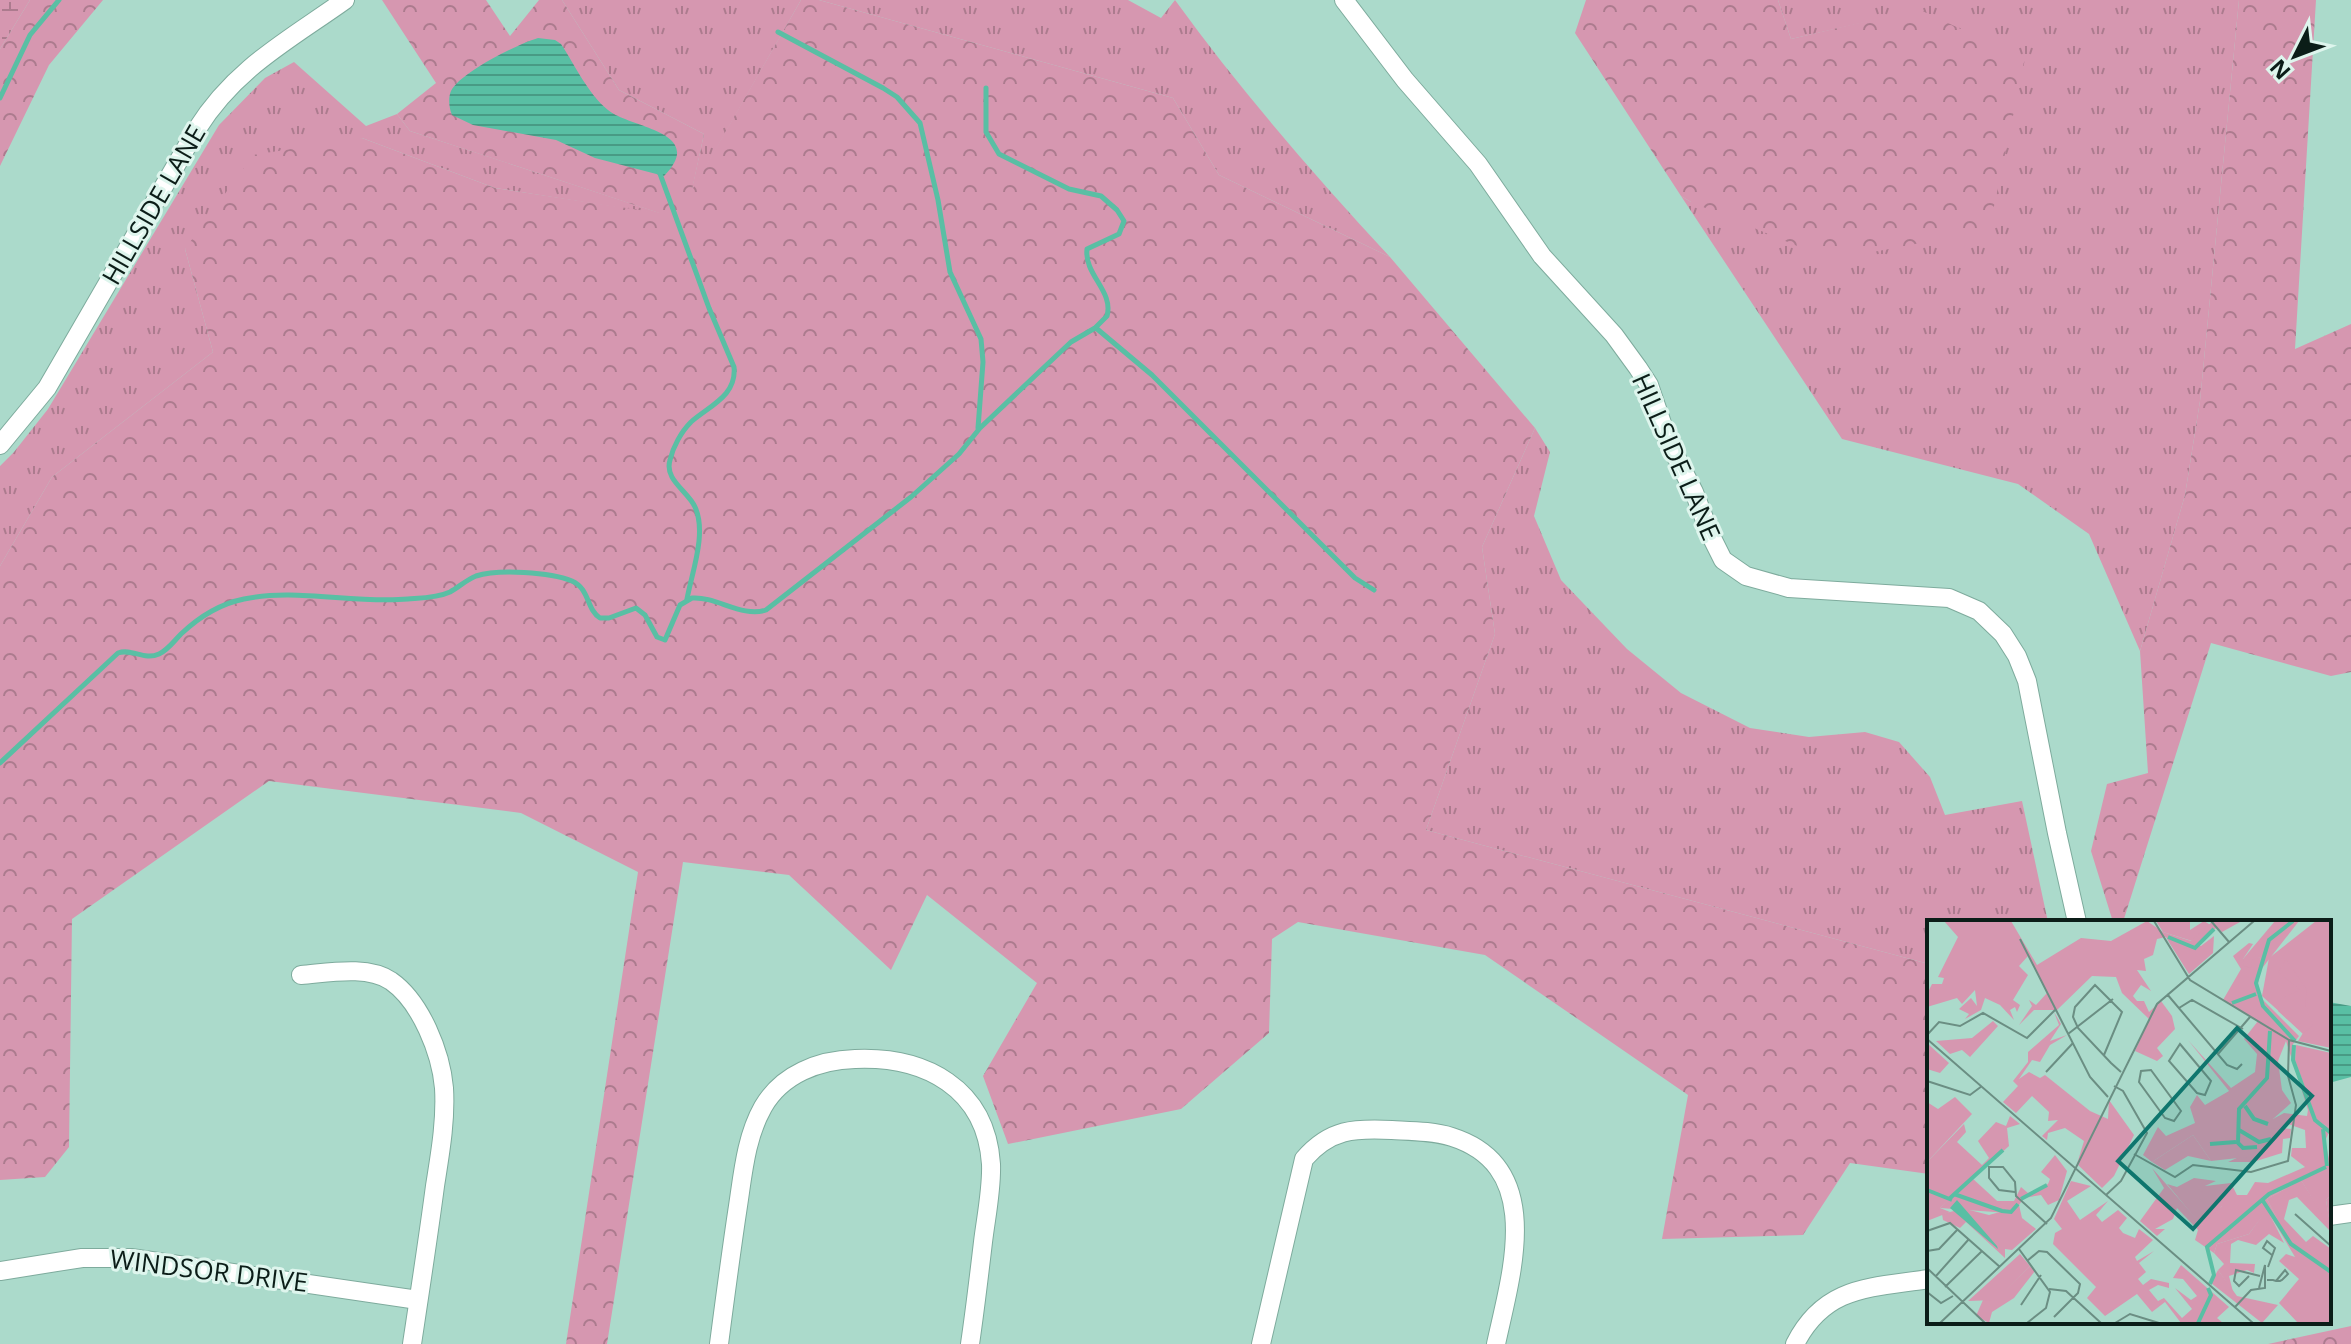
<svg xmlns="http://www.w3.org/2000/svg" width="2351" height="1344" viewBox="0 0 2351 1344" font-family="'Open Sans',sans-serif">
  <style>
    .grass { fill: url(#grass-tufts) }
    .forest { fill: url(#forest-crowns) }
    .wetland { fill: url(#wetland-marsh) }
    .water { fill: url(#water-rules) }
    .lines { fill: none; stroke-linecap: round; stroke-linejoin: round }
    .stream { stroke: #59bfa4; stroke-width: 5 }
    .minor-casing { stroke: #7eab9d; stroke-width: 20 }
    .minor { stroke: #fff; stroke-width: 18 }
    .labels { text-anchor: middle; stroke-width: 6; stroke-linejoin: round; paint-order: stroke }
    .street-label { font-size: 26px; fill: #0b1d18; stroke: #def5ed }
    .inset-river { fill: none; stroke: #59bfa4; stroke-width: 4 }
    .inset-road { fill: none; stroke: #6b8e83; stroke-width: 2 }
    .view { fill: #0f766e; fill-opacity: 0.15; stroke: #0f766e; stroke-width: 4 }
    .inset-edge { fill: none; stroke: #0b1d18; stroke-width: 4 }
  </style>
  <defs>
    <pattern id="grass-tufts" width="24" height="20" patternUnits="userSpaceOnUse" patternTransform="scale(2)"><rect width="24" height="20" fill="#d697b0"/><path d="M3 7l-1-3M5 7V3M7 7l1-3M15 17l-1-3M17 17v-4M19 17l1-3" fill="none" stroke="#ac7b8e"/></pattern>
    <pattern id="forest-crowns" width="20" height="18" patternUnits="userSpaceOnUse" patternTransform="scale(2)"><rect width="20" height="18" fill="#d697b0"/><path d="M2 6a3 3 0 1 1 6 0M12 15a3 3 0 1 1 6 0" fill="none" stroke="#ac7b8e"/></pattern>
    <pattern id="wetland-marsh" width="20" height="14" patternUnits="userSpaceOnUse" patternTransform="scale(2)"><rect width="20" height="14" fill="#d697b0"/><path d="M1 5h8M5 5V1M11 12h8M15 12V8" fill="none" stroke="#ac7b8e"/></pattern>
    <pattern id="water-rules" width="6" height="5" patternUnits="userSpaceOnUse" patternTransform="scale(2)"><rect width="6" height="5" fill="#59bfa4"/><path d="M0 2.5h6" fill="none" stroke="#489b85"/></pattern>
  </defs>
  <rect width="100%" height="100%" fill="#abdacb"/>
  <g class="grass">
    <path d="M 562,0 L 801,0 L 691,193 L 704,134 L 619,90 Z"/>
    <path d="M 819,0 L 1128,0 L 1161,18 L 1175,0 C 1241,91 1314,175 1390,257 L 1219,175 L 1173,98 Z"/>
    <path d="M 1778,0 L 2239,0 L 2200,401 L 2185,495 L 2140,651 L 2089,534 L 2018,484 L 1842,439 L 1681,196 L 1691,202 L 1918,10 L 1791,39 Z"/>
    <path d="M 294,62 L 366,126 L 397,114 L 410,131 L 666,215 L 495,188 L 362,138 L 185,249 L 213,352 L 52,477 L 0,566 L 0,466 L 14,452 L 48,409 L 219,125 L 265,78 Z"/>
    <path d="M 1535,428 L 1550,452 L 1534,516 L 1561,580 L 1627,649 L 1681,693 L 1750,728 L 1809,737 L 1865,732 L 1899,742 L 1930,777 L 1945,815 L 2022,801 L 2048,922 L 1929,922 L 1929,964 L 1426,830 L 1495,634 L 1482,547 Z"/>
  </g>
  <g class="forest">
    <path d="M 30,0 L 103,0 L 49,65 L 0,166 L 0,49 Z"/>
    <path d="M 382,0 L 486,0 L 510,36 L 539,0 L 562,0 L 619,90 L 704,134 L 692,190 L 801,0 L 819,0 L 1173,98 L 1219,175 L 1390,257 L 1535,428 L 1482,547 L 1495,634 L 1426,830 L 1929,964 L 1929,1174 L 1850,1163 L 1803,1235 L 1662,1239 L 1688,1095 L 1485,955 L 1298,922 L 1272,939 L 1269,1033 L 1181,1109 L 1008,1144 L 983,1076 L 1037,983 L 927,895 L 891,970 L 789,875 L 683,862 L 607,1344 L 566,1344 L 638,872 L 521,813 L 269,781 L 72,919 L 69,1147 L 45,1177 L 0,1180 L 0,566 L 52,477 L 213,352 L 185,249 L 253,155 L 362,138 L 495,188 L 659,213 L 410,131 L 397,114 L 436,83 Z"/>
    <path d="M 1586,0 L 1778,0 L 1791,39 L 1918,9 L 2025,59 L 1989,230 L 1831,260 L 1691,202 L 1681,196 L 1575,33 Z"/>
    <path d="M 2239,0 L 2316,0 L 2295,349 L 2351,324 L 2351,672 L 2331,676 L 2211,643 L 2123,922 L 2113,922 L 2091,851 L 2107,784 L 2148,773 L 2140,651 L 2185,495 L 2200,401 Z"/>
    <path d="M 2351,1326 L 2351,1344 L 2268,1344 Z"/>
  </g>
  <path class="wetland" d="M 0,0 L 30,0 L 0,49 Z"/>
  <g class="water">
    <path d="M 538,38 L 555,40 L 561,44 C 575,65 588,94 608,110 C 629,128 708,131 664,176 L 595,158 L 556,140 L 473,125 L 452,115 C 449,108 448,98 451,91 C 461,72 518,44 538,38 Z"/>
    <path d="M 2329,1002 L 2351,1006 L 2351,1077 L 2329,1083 Z"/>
  </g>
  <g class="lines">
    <g class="stream">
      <path d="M 778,32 L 883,88 L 897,97 L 920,123 L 938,200 L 950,272 L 981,339 L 983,362 L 978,428"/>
      <path d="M 0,98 L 30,35 L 59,0"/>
      <path d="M 659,171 L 709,308 L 734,367 C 737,396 709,406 691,422 C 681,432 673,447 670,460 C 664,480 688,491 695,507 C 707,533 692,572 687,599"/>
      <path d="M 1096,328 L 1152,375 L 1355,578 L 1374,590"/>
      <path d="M 0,763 L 118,653 C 132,648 144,661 159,654 C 168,650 174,641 181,634 C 199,617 219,604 244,599 C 295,588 355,604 408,599 C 421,598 437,598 450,592 C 459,587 466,580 476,576 C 498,569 550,572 572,581 C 590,589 586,609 600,618 L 609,618 L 636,608 L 645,615 L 657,637 L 665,640 L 680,605 L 692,598 C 716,596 742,618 766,610 L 911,497 L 959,454 L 980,428 L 1037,374 L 1071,342 L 1095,328 L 1107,316 C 1114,291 1084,275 1087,249 L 1119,234 L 1124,221 L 1117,210 L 1101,196 L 1069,189 L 999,154 L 986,132 L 986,88"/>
    </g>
    <g class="minor-casing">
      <g id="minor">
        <path d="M 1344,0 L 1405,80 L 1478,164 L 1542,256 L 1614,335 L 1638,368 L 1649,385 L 1668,441 L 1694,492 L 1711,536 L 1723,560 L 1746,576 L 1789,588 L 1949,598 L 1979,611 L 2003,634 L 2017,656 L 2027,681 L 2057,833 L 2077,922"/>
        <path d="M 0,445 L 47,388 L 197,129 C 235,68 289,40 345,0"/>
        <path d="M 301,975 C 328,973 367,965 391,981 C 421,1002 441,1053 444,1088 C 446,1121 440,1154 435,1186 C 428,1239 420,1291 412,1344"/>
        <path d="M 2329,1216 L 2351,1213"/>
        <path d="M 0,1271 L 82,1258 L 131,1258 L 418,1300"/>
        <path d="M 719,1344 C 725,1298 731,1252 738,1206 C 743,1173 746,1137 763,1107 C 782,1074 819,1060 855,1059 C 925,1056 986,1088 991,1164 C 992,1189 986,1217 983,1242 C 979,1276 975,1310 970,1344"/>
        <path d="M 1261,1344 L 1304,1159 C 1330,1129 1354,1128 1392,1130 C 1412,1131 1433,1131 1452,1137 C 1546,1167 1511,1274 1496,1344"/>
        <path d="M 1795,1344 C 1825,1285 1871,1288 1929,1279"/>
      </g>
    </g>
    <use href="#minor" class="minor"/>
  </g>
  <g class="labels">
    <g class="street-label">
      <text transform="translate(154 205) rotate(-60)" y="9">HILLSIDE LANE</text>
      <text transform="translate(1676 457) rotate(66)" y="9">HILLSIDE LANE</text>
      <text transform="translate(209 1271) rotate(7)" y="9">WINDSOR DRIVE</text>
    </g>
  </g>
  <g transform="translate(1927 920)">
    <rect width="404" height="404" fill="#abdacb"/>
    <path d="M 229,1 L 263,1 L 263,10 L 277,1 L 285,6 L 265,21 L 236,12 ZM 389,1 L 404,1 L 404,128 L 371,121 L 376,113 L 335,76 L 342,38 ZM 287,16 L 286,33 L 262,54 L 243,24 L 274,26 ZM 0,123 L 22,143 L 13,153 L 0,149 ZM 28,177 L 45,194 L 0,242 L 0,182 L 11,189 ZM 339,206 L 364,209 L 363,218 L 356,219 L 355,233 L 326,242 L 301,242 L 314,236 ZM 266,215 L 284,241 L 261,236 L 238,250 L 225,242 ZM 128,235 L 140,251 L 132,280 L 121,285 L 114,275 L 97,278 L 92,285 L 95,298 L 109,309 L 85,330 L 78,329 L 78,338 L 39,302 L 33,308 L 16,300 L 15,294 L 27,291 L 23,285 L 62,295 L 80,290 L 68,281 L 87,281 L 94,267 L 101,273 L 121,264 L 123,259 L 114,252 ZM 267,258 L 289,261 L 278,266 L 296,277 L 295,286 L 280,304 L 274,305 L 240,264 L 250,267 ZM 374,260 L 403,306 L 399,280 L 404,275 L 404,312 L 370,277 L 362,280 L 357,299 L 379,322 L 386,316 L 404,329 L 404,350 L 360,319 L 340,279 ZM 103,346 L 108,351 L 87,378 L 65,392 L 62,403 L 49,396 L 56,380 L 68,380 Z" fill="#d697b0"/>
    <path d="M 17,1 L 84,1 L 110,45 L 154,18 L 184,21 L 220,1 L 236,12 L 264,21 L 286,1 L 313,2 L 295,12 L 290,7 L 266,31 L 243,24 L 239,17 L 230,19 L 226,35 L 217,39 L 219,51 L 210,50 L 224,71 L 214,65 L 206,76 L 210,81 L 217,81 L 222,92 L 234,81 L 245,96 L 248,109 L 230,128 L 236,136 L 230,141 L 208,131 L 222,99 L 195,73 L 189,57 L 165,56 L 130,90 L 107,90 L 92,105 L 105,86 L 102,80 L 109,85 L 120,73 L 101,36 L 92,46 L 101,55 L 86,80 L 93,85 L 90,92 L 88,87 L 83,90 L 87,100 L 73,85 L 58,78 L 54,90 L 38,99 L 42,94 L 32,89 L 44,78 L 50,86 L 48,70 L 35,84 L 30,78 L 0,87 L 0,74 L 5,64 L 15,64 L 17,58 L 11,57 L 31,17 ZM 322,23 L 326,24 L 316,39 L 334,37 L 330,74 L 372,116 L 366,124 L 368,140 L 390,201 L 404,208 L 398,221 L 404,247 L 404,275 L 399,280 L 404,310 L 374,260 L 340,279 L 360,319 L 404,350 L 404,403 L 371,403 L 352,383 L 372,359 L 352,341 L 359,334 L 368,337 L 340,290 L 322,314 L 290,324 L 287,333 L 268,320 L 271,310 L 250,288 L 246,299 L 228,309 L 238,309 L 230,316 L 213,301 L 237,268 L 225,248 L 275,305 L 295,286 L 293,275 L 279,287 L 272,277 L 278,266 L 304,263 L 310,275 L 320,275 L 328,262 L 341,263 L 378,247 L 364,236 L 365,228 L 379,228 L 378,210 L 358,203 L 358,208 L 341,209 L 345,222 L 320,237 L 284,241 L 266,215 L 225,242 L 216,235 L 231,207 L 239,216 L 268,203 L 263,187 L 270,175 L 278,185 L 302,171 L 261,120 L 304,168 L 328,152 L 330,134 L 317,119 L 331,101 L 296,80 L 314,49 L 306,36 ZM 359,121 L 381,190 L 380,196 L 357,193 L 346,199 L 364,183 L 355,170 L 351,141 ZM 127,92 L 134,104 L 123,121 L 140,115 L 123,125 L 113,142 L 105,140 L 92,159 L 102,152 L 113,158 L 118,155 L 163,191 L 181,199 L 182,180 L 207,215 L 187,256 L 175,268 L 150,244 L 157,221 L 138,208 L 121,213 L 120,220 L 115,216 L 131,200 L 121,201 L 122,192 L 105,176 L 89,193 L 76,182 L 91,166 L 86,161 L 101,142 L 101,132 L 132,105 ZM 83,196 L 93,204 L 80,208 L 82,226 L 13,288 L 23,292 L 0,301 L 0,242 L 37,204 L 39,212 L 30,222 L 55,245 L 62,238 L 51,221 L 69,202 L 79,206 ZM 144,261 L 164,266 L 140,281 L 153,300 L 181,281 L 169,295 L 175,302 L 191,290 L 200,298 L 192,308 L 196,313 L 208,318 L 212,309 L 226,320 L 208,337 L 210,341 L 227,331 L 212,343 L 219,352 L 211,359 L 216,365 L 224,359 L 242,363 L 242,368 L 231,365 L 222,370 L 231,381 L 237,378 L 255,398 L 265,389 L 248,368 L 264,380 L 270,376 L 256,359 L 246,358 L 254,345 L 302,387 L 290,398 L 296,403 L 254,403 L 238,382 L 225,392 L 210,374 L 178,396 L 160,378 L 169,367 L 126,324 L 128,313 L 135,309 L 127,299 ZM 93,334 L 103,346 L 69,380 L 41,381 ZM 291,350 L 310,376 L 351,385 L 335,403 L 284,363 Z" fill="#d697b0" fill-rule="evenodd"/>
    <path d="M 348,1 L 372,1 L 329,56 L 334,37 L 325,40 L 324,48 L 317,46 L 316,39 ZM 359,39 L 380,70 L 378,85 L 386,105 L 376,114 L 351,91 L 358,77 L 373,70 L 351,52 ZM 66,101 L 71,106 L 43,137 L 35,130 L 23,134 L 9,121 L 45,118 ZM 369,125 L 404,133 L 404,208 L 390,201 L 368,140 ZM 45,258 L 80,290 L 81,293 L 13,288 ZM 340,289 L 357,323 L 342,314 L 329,325 L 311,320 L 304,324 L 303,343 L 328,344 L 327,353 L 320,350 L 302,356 L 306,372 L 291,350 L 297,344 L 287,333 L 290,324 L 322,314 Z" fill="#d697b0"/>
    <path d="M 30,280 L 70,326 L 71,329 L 23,288 Z" fill="#59bfa4"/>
    <path class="inset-river" d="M 366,1 L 342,20 L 329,63 L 336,86 L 368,121M 241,17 L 268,28 L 287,9M 305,83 L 329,74M 367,125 L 366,140 L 388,200 L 404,213M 318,186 L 327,199 L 341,204M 396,209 L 400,246M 312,210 L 332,222 L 344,219M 283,224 L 309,222M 330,227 L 316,228 L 311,223 L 312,189 L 340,158 L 343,111M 0,270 L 25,280M 27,274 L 75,291 L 84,292 L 91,284M 22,279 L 76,230M 94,279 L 120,265M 336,281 L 364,324 L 404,352M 283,364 L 287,355 L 280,327 L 342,274 L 399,247M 271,403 L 284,375 L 281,368"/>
    <path class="inset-road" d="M 227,1 L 263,60 L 362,120 L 404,131M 284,1 L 302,22M 93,19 L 163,157 L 181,177M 240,74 L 300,145 L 310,149 L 315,144M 252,88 L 265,80 L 316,109M 141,114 L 186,79M 0,115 L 12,102 L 33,106 L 56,93 L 100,118 L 128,90M 0,119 L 326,403M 253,124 L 284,161 L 278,175 L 270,173 L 242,141 ZM 291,134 L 323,97M 177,135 L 195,92 L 168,65 L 148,87 L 146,97 L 151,108 L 184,143 L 194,152M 224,150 L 254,191 L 247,201 L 238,198 L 212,162 L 214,151 ZM 119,152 L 146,123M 0,161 L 43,175 L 55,166M 207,234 L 248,257 L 266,245 L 324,252 L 361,241 L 369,185 L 361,156 L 362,120M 88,272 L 72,270 L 62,258 L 62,247 L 76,247 L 88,262 L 89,276 L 120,304M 179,275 L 194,261 L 220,213 L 196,171 L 187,166M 368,294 L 404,326M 0,311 L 23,303 L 73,347M 92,329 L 123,372 L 119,388 L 100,403M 0,331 L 12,329 L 31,309M 100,341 L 112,331 L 120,332 L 153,364 L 151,373 L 127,397M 341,347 L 348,328 L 340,321 L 336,328 L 345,335M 0,348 L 58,403M 9,356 L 42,319M 322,356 L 312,366 L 307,361 L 309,350 L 333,356M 340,360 L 346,360 L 349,361 L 353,361 L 355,360 L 361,354 L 358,350 L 349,361M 18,367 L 55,331M 122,369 L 139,371 L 174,403M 0,372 L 14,383 L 26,376M 94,385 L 114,355M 308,387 L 324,370 L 338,368 L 338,345 L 332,368M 13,403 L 124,298 L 230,84 L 327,1M 188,403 L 203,394 L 232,403"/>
    <path class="view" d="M 310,108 L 385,176 L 266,309 L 191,241 Z"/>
    <rect width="404" height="404" class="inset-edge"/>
  </g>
  <g transform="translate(2295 56) rotate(228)" stroke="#def5ed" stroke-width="6" paint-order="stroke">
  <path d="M0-6L14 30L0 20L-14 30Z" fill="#0b1d18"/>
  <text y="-12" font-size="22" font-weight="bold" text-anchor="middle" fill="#0b1d18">N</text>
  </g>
</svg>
